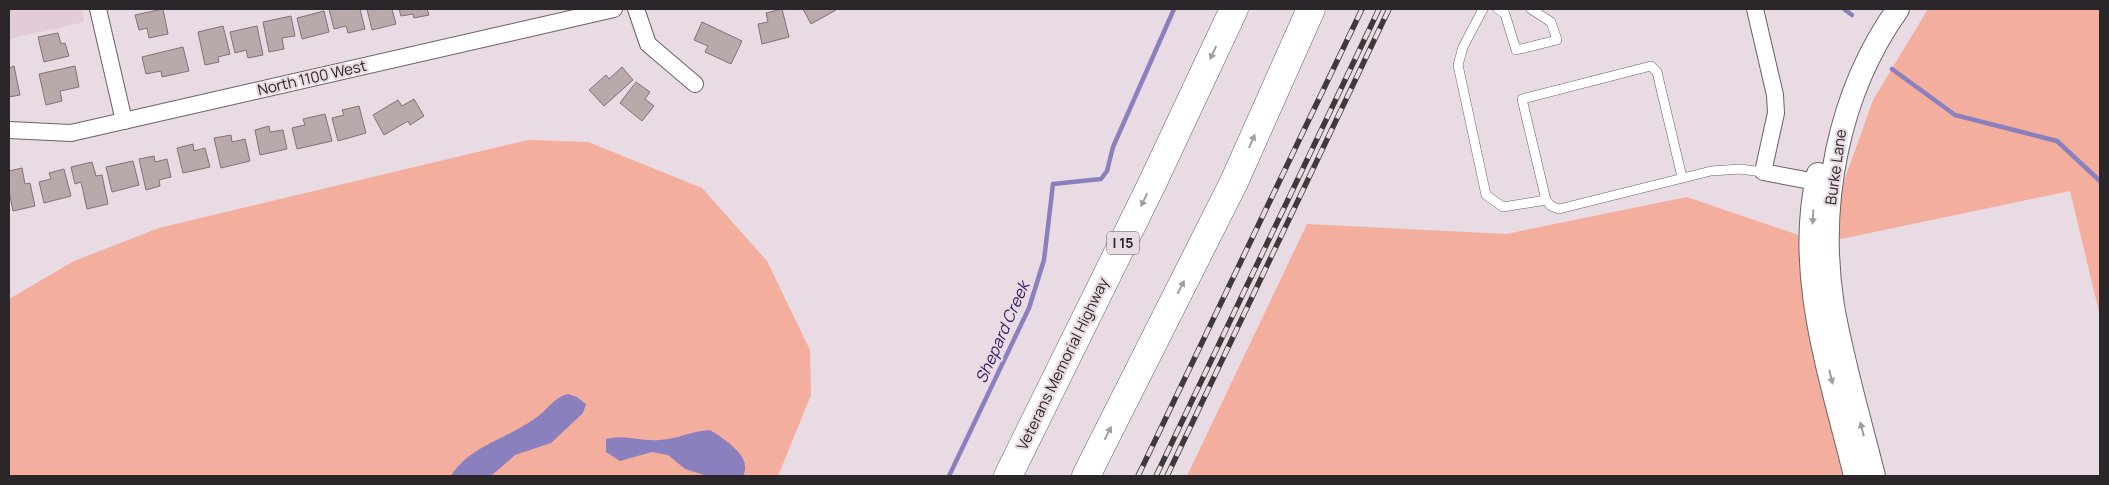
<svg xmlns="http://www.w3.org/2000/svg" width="2109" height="485" viewBox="0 0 2109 485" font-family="Manrope,sans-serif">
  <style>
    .built { fill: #e1ccd8 }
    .green { fill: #f4ae9e }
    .water { fill: #8b80be }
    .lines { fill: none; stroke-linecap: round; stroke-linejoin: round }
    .stream { stroke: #8b80be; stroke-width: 4.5 }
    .building { fill: #b9a9ab; stroke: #807274 }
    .lane-casing { stroke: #6c6066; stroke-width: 10 }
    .street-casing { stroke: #6c6066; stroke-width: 18 }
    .secondary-casing { stroke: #6c6066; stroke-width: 24 }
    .highway-casing { stroke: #6c6066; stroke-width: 29 }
    .lane { stroke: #fff; stroke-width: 9 }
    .street { stroke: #fff; stroke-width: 16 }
    .secondary { stroke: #fff; stroke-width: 22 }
    .highway { stroke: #fff; stroke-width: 28 }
    .rail-casing { stroke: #3f393d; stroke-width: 5.5 }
    .rail { stroke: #e9dbe3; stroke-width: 4; stroke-dasharray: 11; stroke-linecap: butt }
    .oneway { fill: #a09d9f }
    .labels { text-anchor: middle; stroke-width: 4.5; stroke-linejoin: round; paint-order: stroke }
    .shield { fill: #e9dbe3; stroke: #645c61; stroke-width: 1 }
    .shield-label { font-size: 14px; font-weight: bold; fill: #2b2629 }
    .street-label { font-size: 15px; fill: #2b2629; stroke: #e9dbe3 }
    .water-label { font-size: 16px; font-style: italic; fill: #301863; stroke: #e9dbe3 }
  </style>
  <rect width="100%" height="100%" fill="#e9dbe3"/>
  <path class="built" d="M 9,9 L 82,9 L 84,22 L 9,39 Z"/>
  <g class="green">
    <path d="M 1928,9 L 2100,9 L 2100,316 L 2070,191 L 1822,243 L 1883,476 L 1187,476 L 1307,224 L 1506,234 L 1687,197 L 1822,243 L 1873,100 Z"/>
    <path d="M 528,140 L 588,142 L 702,188 L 767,261 L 810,350 L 811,395 L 778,476 L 9,476 L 9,299 L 74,261 L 159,228 Z"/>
  </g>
  <g class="water">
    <path d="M 568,394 L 577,397 L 586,404 L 583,413 L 551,443 L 515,455 L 491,476 L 451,476 C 469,446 507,439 534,419 C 547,411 554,397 568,394 Z"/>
    <path d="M 710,430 C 723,438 754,457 743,476 L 707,476 L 685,469 L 668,455 L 652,452 L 620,461 L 606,452 L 606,439 C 627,434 640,442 660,440 C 677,439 692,431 710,430 Z"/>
  </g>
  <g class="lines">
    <g class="stream">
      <path d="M 1844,9 L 1852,15"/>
      <path d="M 1892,69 L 1955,115 L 2057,141 L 2100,181"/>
      <path d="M 949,476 L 1029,308 L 1044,260 L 1053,184 L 1101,179 L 1107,171 L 1113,147 L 1174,9"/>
    </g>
  </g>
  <g class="building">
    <path d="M 163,9 L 168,34 L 149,38 L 147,28 L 139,30 L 135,15 Z"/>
    <path d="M 329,9 L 360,9 L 365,29 L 348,33 L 346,26 L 334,29 Z"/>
    <path d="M 367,9 L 392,9 L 396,24 L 372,30 Z"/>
    <path d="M 399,9 L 427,9 L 429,15 L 414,18 L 413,14 L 401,16 Z"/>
    <path d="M 782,9 L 789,37 L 762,44 L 758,24 L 768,22 L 766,13 Z"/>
    <path d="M 803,9 L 835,9 L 836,10 L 811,24 Z"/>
    <path d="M 324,11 L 329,32 L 302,39 L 297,18 Z"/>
    <path d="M 291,16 L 295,36 L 282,38 L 284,49 L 269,52 L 263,22 Z"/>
    <path d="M 702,22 L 742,41 L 731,64 L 705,52 L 708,46 L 694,40 Z"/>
    <path d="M 223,26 L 230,54 L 218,57 L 219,62 L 205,65 L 198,32 Z"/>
    <path d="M 257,26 L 263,55 L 248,58 L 246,50 L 235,53 L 230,32 Z"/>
    <path d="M 58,33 L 61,44 L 65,43 L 69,56 L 44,62 L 38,37 Z"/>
    <path d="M 183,47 L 189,71 L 162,77 L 161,71 L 146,74 L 142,57 Z"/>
    <path d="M 14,66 L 20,95 L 9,97 L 9,68 Z"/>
    <path d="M 75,66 L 79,87 L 60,91 L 62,101 L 46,105 L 39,74 Z"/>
    <path d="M 622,67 L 633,80 L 604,106 L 589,90 L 606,75 L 609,79 Z"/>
    <path d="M 636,82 L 650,92 L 645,99 L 654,106 L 642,121 L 620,103 Z"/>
    <path d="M 414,99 L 424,116 L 410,125 L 408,121 L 384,135 L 373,115 L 398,100 L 402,106 Z"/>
    <path d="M 359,106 L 366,133 L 338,141 L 332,118 L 344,115 L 342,110 Z"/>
    <path d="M 325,114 L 332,141 L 297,149 L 292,128 L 305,125 L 303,119 Z"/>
    <path d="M 269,126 L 270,132 L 283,130 L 287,149 L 260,155 L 255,130 Z"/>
    <path d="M 231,135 L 232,142 L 245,139 L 250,161 L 221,168 L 214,138 Z"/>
    <path d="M 193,144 L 194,151 L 205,148 L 210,167 L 183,173 L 177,148 Z"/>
    <path d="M 154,156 L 155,162 L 167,159 L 171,177 L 159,180 L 160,186 L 146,190 L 139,159 Z"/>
    <path d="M 133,161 L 139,185 L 112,192 L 106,167 Z"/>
    <path d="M 92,162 L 96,176 L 102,175 L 108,204 L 87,209 L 81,182 L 75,184 L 71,167 Z"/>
    <path d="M 22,168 L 25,184 L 30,183 L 35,206 L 13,211 L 9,191 L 9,171 Z"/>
    <path d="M 64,169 L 71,196 L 44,203 L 39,182 L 51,179 L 49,173 Z"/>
  </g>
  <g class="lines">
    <g class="lane-casing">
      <g id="lane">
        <path d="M 1483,9 L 1463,47 L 1458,65 L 1486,195 L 1503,207 L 1546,200"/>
        <path d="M 1498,9 L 1505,14 L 1516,50 L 1557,40 L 1551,22 L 1531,9"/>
        <path d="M 1682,177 L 1657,72 L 1651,66 L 1522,99 L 1546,200 L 1551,206 L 1559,209 L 1711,171 L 1740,169 L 1763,172"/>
      </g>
    </g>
    <g class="street-casing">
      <g id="street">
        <path d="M 98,9 L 124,121"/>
        <path d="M 636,9 L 648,44 L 695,84"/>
        <path d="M 1755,9 L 1775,95 L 1776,113 L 1763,172 L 1827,184"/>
        <path d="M 9,130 L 71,133 L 614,9"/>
      </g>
    </g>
    <g class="secondary-casing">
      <g id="secondary">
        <path d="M 1818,174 C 1794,274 1832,380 1855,476"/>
        <path d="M 1874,476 C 1860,420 1843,363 1833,306 C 1817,204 1838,93 1898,9"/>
      </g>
    </g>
    <g class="highway-casing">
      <g id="highway">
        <path d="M 1008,476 L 1151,186 L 1234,9"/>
        <path d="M 1086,476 L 1234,182 L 1311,9"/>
      </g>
    </g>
    <use href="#lane" class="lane"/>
    <use href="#street" class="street"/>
    <use href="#secondary" class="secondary"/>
    <use href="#highway" class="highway"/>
    <g class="rail-casing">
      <g id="rail">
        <path d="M 1138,476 L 1362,9"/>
        <path d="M 1156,476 L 1379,9"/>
        <path d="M 1167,476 L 1389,9"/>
      </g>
    </g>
    <use href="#rail" class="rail"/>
  </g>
  <defs><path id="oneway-solid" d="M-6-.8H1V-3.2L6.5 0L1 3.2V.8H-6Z" transform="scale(1.25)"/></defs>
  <g class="oneway">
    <use href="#oneway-solid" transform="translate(1213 53) rotate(115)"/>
    <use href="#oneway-solid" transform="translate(1252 141) rotate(-66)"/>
    <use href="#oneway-solid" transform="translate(1144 200) rotate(116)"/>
    <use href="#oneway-solid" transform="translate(1813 217) rotate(93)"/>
    <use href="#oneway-solid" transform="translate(1181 287) rotate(-63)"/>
    <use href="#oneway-solid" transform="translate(1831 377) rotate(76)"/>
    <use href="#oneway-solid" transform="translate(1862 429) rotate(-104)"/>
    <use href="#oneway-solid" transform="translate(1108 433) rotate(-63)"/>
  </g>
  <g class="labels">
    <rect class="shield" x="1107" y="231.5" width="32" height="23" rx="4"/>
    <g class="shield-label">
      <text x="1123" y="248">I 15</text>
    </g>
    <g class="street-label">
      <text transform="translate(312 78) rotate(-13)" y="5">North 1100 West</text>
      <text transform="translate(1836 167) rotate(-82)" y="5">Burke Lane</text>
      <text transform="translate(1063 364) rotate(-64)" y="5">Veterans Memorial Highway</text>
    </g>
    <g class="water-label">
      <text transform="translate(1002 332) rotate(-66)" y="6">Shepard Creek</text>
    </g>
  </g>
  <rect width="2109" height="485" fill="none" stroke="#2b2629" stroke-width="20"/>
</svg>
